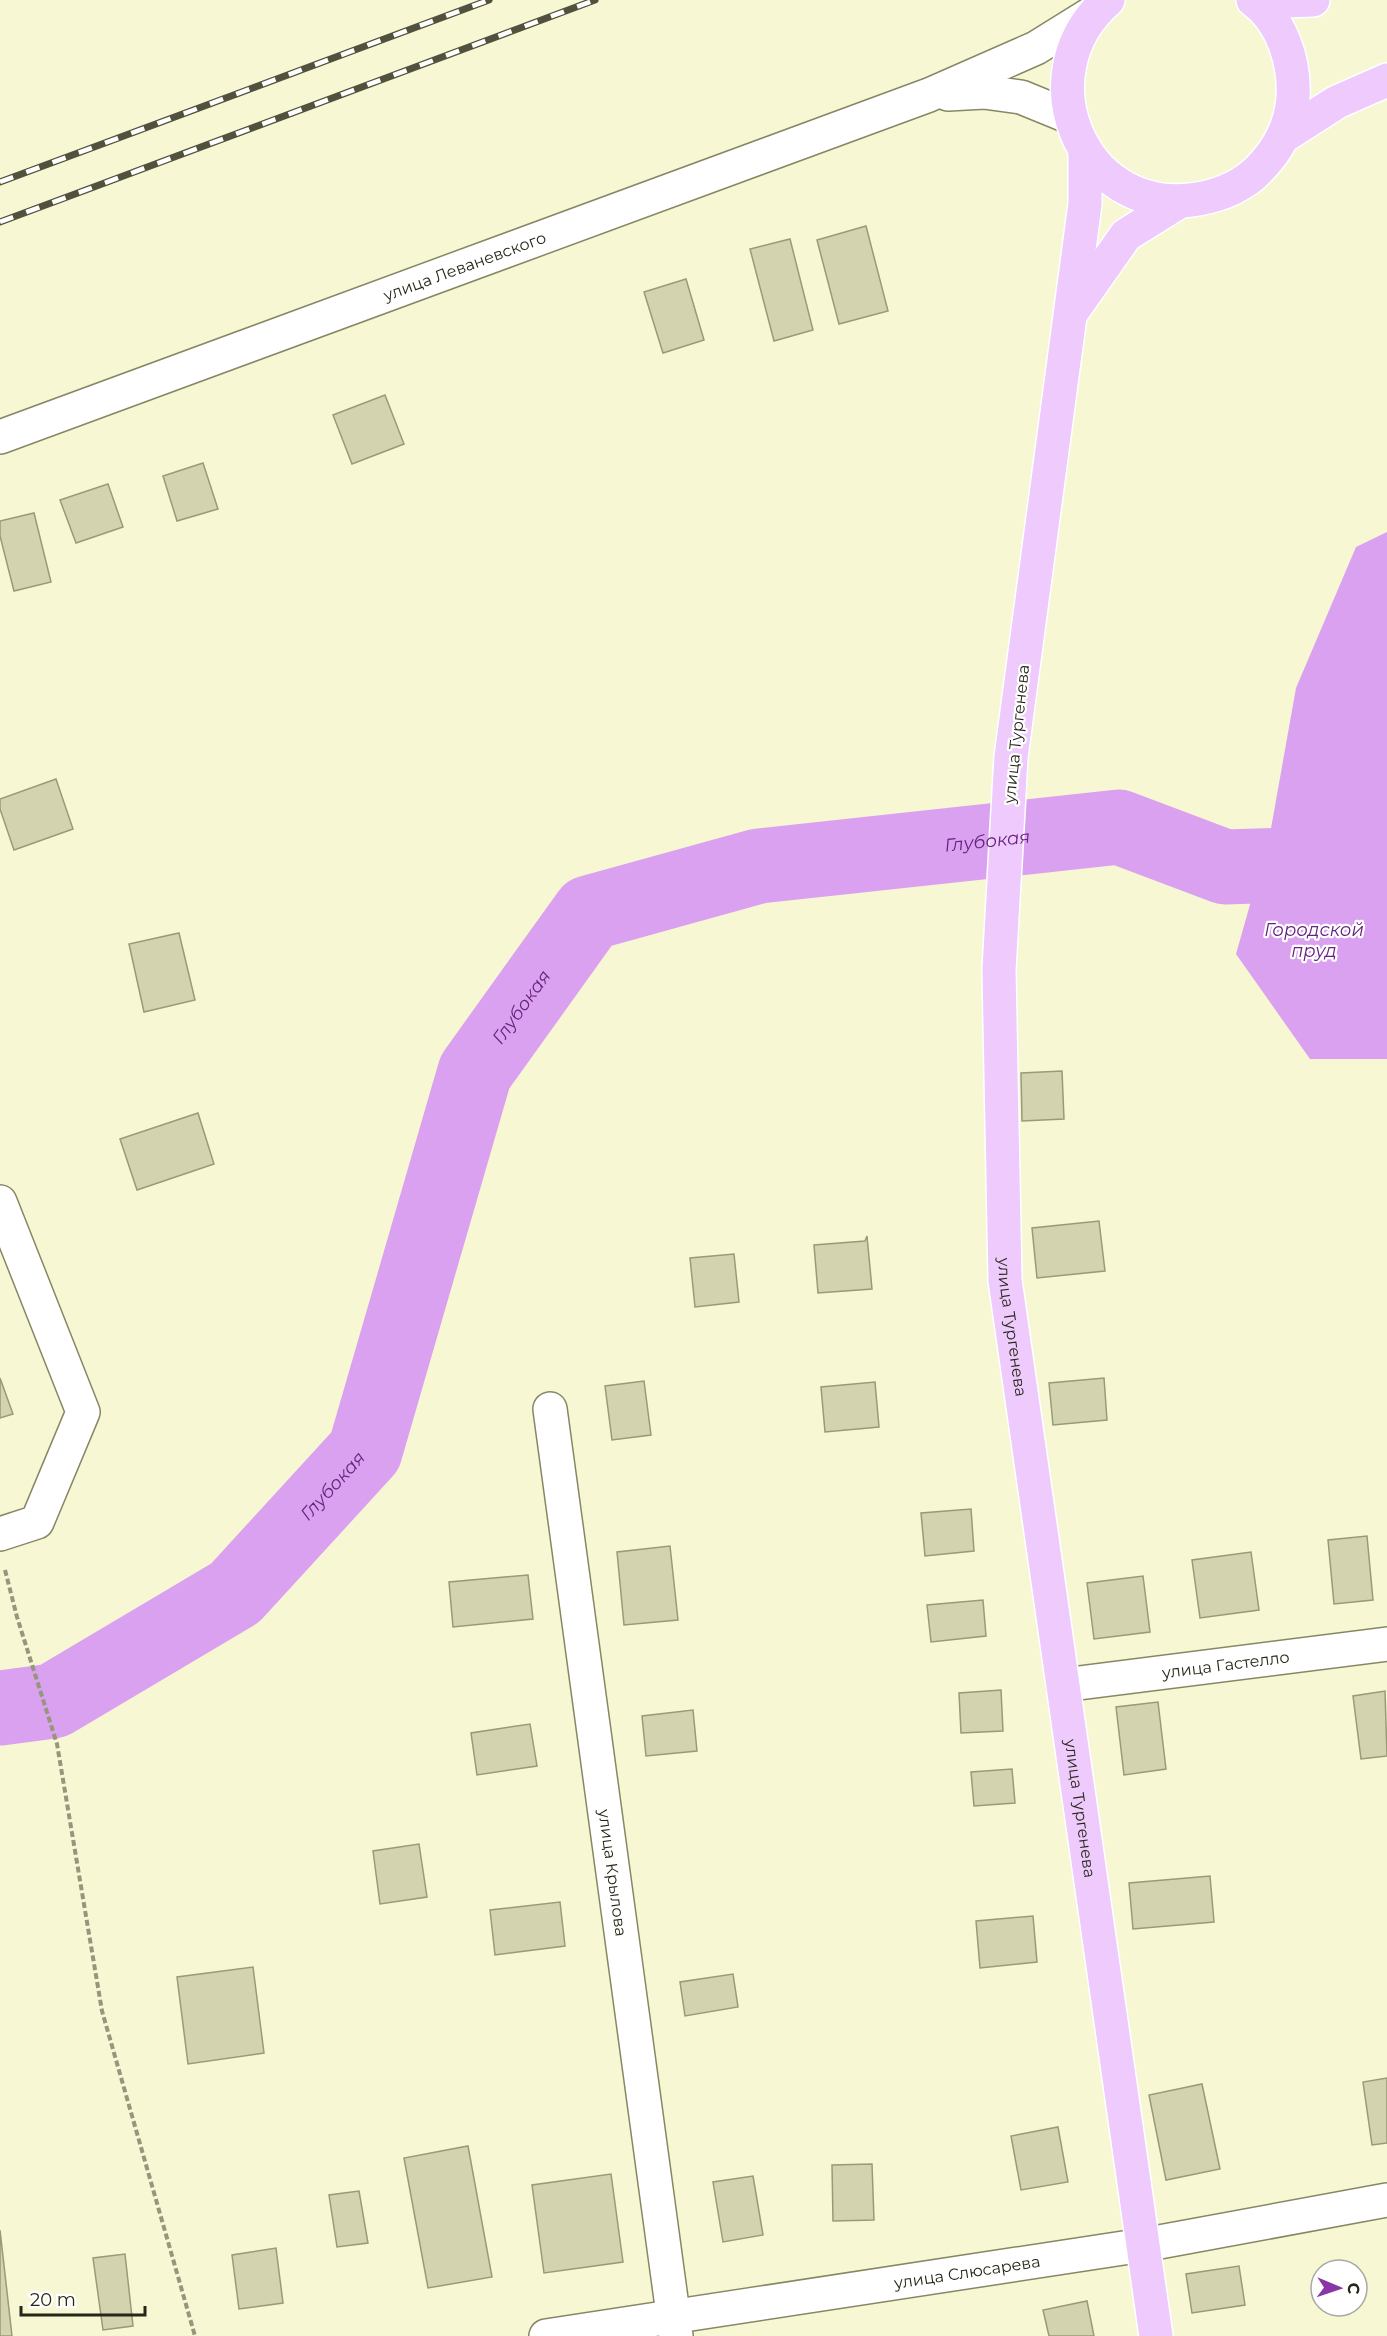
<svg xmlns="http://www.w3.org/2000/svg" width="1387" height="2336" viewBox="0 0 1387 2336" font-family="Montserrat,sans-serif">
  <style>
    .water { fill: #daa1f0 }
    .lines { fill: none; stroke-linecap: round; stroke-linejoin: round }
    .river { stroke: #daa1f0; stroke-width: 75 }
    .building { fill: #d3d3b0; stroke: #9a9a79; stroke-width: 1.5 }
    .minor-casing { stroke: #878766; stroke-width: 36 }
    .major-casing { stroke: #fff; stroke-width: 36 }
    .path { stroke: #96967c; stroke-width: 4; stroke-dasharray: 6 3; stroke-linecap: butt }
    .minor { stroke: #fff; stroke-width: 33 }
    .major { stroke: #eecafd; stroke-width: 33 }
    .rail-casing { stroke: #51513e; stroke-width: 7 }
    .rail { stroke: #fff; stroke-width: 4.5; stroke-dasharray: 14; stroke-linecap: butt }
    .labels { text-anchor: middle; stroke-width: 4.5; stroke-linejoin: round; paint-order: stroke }
    .street-label { font-size: 16px; fill: #272719; stroke: #fff }
    .water-label { font-size: 18px; font-style: italic; fill: #66227e; stroke: #fff }
  </style>
  <rect width="100%" height="100%" fill="#f7f7d3"/>
  <path class="water" d="M 1387,532 L 1387,1059 L 1310,1059 L 1236,954 L 1270,834 L 1296,688 L 1356,547 Z"/>
  <g class="lines">
    <path class="river" id="s1" d="M 0,1708 L 53,1701 L 235,1593 L 365,1451 L 475,1072 L 589,913 L 759,866 L 1119,827 L 1225,867 L 1387,862"/>
  </g>
  <g class="building">
    <path d="M 866,226 L 888,311 L 839,324 L 817,240 Z"/>
    <path d="M 790,239 L 813,330 L 774,341 L 750,249 Z"/>
    <path d="M 686,279 L 704,340 L 663,353 L 644,292 Z"/>
    <path d="M 385,395 L 404,444 L 352,464 L 333,415 Z"/>
    <path d="M 203,463 L 218,509 L 177,521 L 163,476 Z"/>
    <path d="M 108,484 L 123,527 L 76,543 L 60,500 Z"/>
    <path d="M 34,513 L 51,582 L 14,591 L 0,536 L 0,521 Z"/>
    <path d="M 56,779 L 73,829 L 14,850 L 0,809 L 0,799 Z"/>
    <path d="M 179,933 L 195,1000 L 144,1012 L 129,944 Z"/>
    <path d="M 1062,1071 L 1064,1119 L 1022,1121 L 1021,1073 Z"/>
    <path d="M 198,1113 L 214,1164 L 137,1190 L 120,1139 Z"/>
    <path d="M 1099,1221 L 1105,1271 L 1037,1278 L 1032,1228 Z"/>
    <path d="M 867,1236 L 872,1289 L 818,1293 L 814,1245 L 865,1241 Z"/>
    <path d="M 734,1254 L 739,1302 L 695,1307 L 690,1258 Z"/>
    <path d="M 0,1378 L 13,1414 L 0,1418 Z"/>
    <path d="M 1104,1378 L 1107,1420 L 1053,1425 L 1049,1383 Z"/>
    <path d="M 644,1381 L 651,1435 L 612,1440 L 605,1386 Z"/>
    <path d="M 875,1382 L 879,1427 L 825,1432 L 821,1387 Z"/>
    <path d="M 971,1509 L 974,1551 L 925,1556 L 921,1513 Z"/>
    <path d="M 1367,1536 L 1373,1600 L 1334,1604 L 1328,1540 Z"/>
    <path d="M 670,1546 L 678,1620 L 624,1625 L 617,1552 Z"/>
    <path d="M 1251,1552 L 1259,1610 L 1200,1618 L 1192,1560 Z"/>
    <path d="M 528,1575 L 533,1619 L 453,1627 L 449,1582 Z"/>
    <path d="M 1143,1576 L 1150,1632 L 1094,1639 L 1087,1583 Z"/>
    <path d="M 983,1600 L 986,1636 L 931,1642 L 927,1605 Z"/>
    <path d="M 1001,1690 L 1003,1731 L 961,1733 L 959,1693 Z"/>
    <path d="M 1385,1691 L 1387,1756 L 1361,1759 L 1353,1696 Z"/>
    <path d="M 1158,1702 L 1166,1769 L 1124,1775 L 1116,1707 Z"/>
    <path d="M 693,1710 L 697,1751 L 646,1756 L 642,1716 Z"/>
    <path d="M 530,1724 L 537,1766 L 477,1775 L 471,1733 Z"/>
    <path d="M 1012,1769 L 1015,1803 L 974,1806 L 971,1772 Z"/>
    <path d="M 419,1844 L 427,1897 L 380,1904 L 373,1851 Z"/>
    <path d="M 1210,1876 L 1214,1922 L 1133,1929 L 1129,1883 Z"/>
    <path d="M 560,1902 L 565,1946 L 495,1955 L 490,1910 Z"/>
    <path d="M 1033,1916 L 1037,1962 L 980,1968 L 976,1921 Z"/>
    <path d="M 253,1967 L 264,2053 L 188,2064 L 177,1977 Z"/>
    <path d="M 733,1974 L 738,2007 L 685,2016 L 680,1982 Z"/>
    <path d="M 1387,2078 L 1387,2143 L 1372,2145 L 1363,2082 Z"/>
    <path d="M 1202,2084 L 1220,2169 L 1166,2180 L 1149,2095 Z"/>
    <path d="M 1058,2127 L 1068,2182 L 1021,2190 L 1011,2136 Z"/>
    <path d="M 468,2146 L 492,2277 L 428,2288 L 404,2158 Z"/>
    <path d="M 872,2164 L 874,2220 L 833,2221 L 832,2165 Z"/>
    <path d="M 611,2174 L 623,2262 L 544,2273 L 532,2185 Z"/>
    <path d="M 753,2176 L 763,2235 L 723,2242 L 713,2182 Z"/>
    <path d="M 359,2191 L 368,2243 L 337,2247 L 329,2195 Z"/>
    <path d="M 0,2230 L 12,2336 L 0,2336 Z"/>
    <path d="M 276,2248 L 283,2303 L 239,2309 L 232,2255 Z"/>
    <path d="M 125,2254 L 133,2326 L 103,2330 L 93,2258 Z"/>
    <path d="M 1239,2266 L 1245,2305 L 1192,2313 L 1186,2274 Z"/>
    <path d="M 1087,2301 L 1094,2336 L 1049,2336 L 1043,2310 Z"/>
  </g>
  <g class="lines">
    <g class="minor-casing">
      <g id="minor">
        <path d="M 948,94 L 984,92 L 1021,97 L 1070,117"/>
        <path id="s2" d="M 0,437 L 929,95 L 1036,48 L 1094,12"/>
        <path d="M 0,1202 L 83,1412 L 37,1522 L 0,1534"/>
        <path id="s3" d="M 550,1409 L 676,2336"/>
        <path id="s4" d="M 1063,1685 L 1387,1644"/>
        <path id="s5" d="M 546,2336 L 1143,2245 L 1387,2200"/>
      </g>
    </g>
    <g class="major-casing">
      <g id="major">
        <path d="M 1108,0 C 1024,73 1080,213 1191,200 C 1215,197 1235,190 1253,175 C 1276,154 1291,128 1293,97 C 1295,62 1282,21 1253,0"/>
        <path d="M 1256,2 L 1313,0"/>
        <path d="M 1284,136 L 1337,102 L 1387,80"/>
        <path id="s6" d="M 1085,149 L 1085,204 L 1011,757 L 999,970 L 1005,1280 L 1156,2336"/>
        <path d="M 1074,309 L 1126,235 L 1179,202"/>
      </g>
    </g>
    <path class="path" d="M 5,1570 L 17,1617 L 57,1744 L 102,2011 L 195,2336"/>
    <use href="#minor" class="minor"/>
    <use href="#major" class="major"/>
    <g class="rail-casing">
      <g id="rail">
        <path d="M 0,182 L 489,0"/>
        <path d="M 0,222 L 595,0"/>
      </g>
    </g>
    <use href="#rail" class="rail"/>
  </g>
  <g class="labels">
    <g class="street-label">
      <text dy="6" stroke="none"><textPath href="#s2" startOffset="495">улица Леваневского</textPath></text>
      <text transform="translate(1016 734) rotate(-84)" y="6">улица Тургенева</text>
      <text dy="6" stroke="none"><textPath href="#s6" startOffset="1184">улица Тургенева</textPath></text>
      <text dy="6" stroke="none"><textPath href="#s4" startOffset="164">улица Гастелло</textPath></text>
      <text dy="6" stroke="none"><textPath href="#s6" startOffset="1670">улица Тургенева</textPath></text>
      <text dy="6" stroke="none"><textPath href="#s3" startOffset="468">улица Крылова</textPath></text>
      <text dy="6" stroke="none"><textPath href="#s5" startOffset="426">улица Слюсарева</textPath></text>
    </g>
    <g class="water-label">
      <text dy="6" stroke="none"><textPath href="#s1" startOffset="1454">Глубокая</textPath></text>
      <text x="1314" y="936">Городской<tspan x="1314" dy="21">пруд</tspan></text>
      <text dy="6" stroke="none"><textPath href="#s1" startOffset="932">Глубокая</textPath></text>
      <text dy="6" stroke="none"><textPath href="#s1" startOffset="410">Глубокая</textPath></text>
    </g>
  </g>
  <g transform="translate(1339 2288) rotate(92)"><circle r="28" fill="#ffffff" stroke="#a9a9a3" stroke-width="1.5"/>
  <path d="M0-4.5L10 22L0 15L-10 22Z" fill="#8937a6"/>
  <text y="-9" font-size="16" font-weight="bold" text-anchor="middle" fill="#272719">С</text>
  </g>
  <path d="M21 2306v9h124v-9" fill="none" stroke="#272719" stroke-width="3"/>
  <text x="30" y="2306" font-size="18" fill="#272719" stroke="#ffffff" stroke-width="4.5" paint-order="stroke">20 m</text>
</svg>
